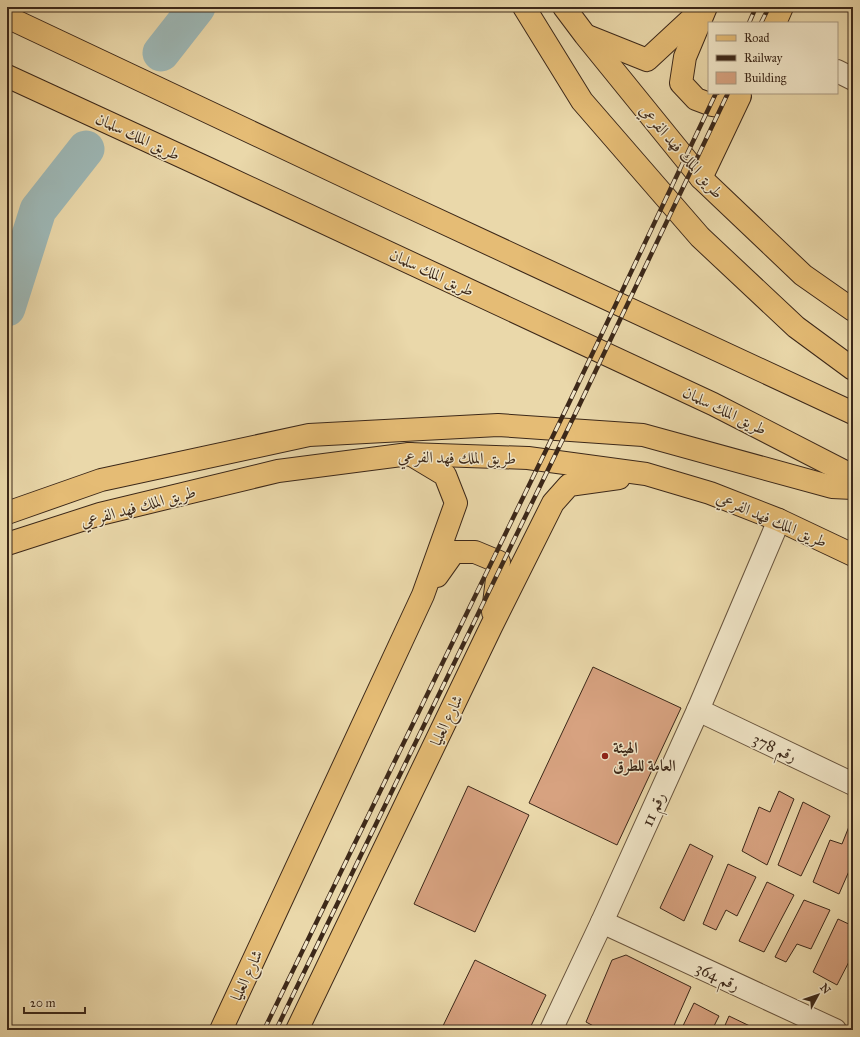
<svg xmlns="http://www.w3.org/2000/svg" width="860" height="1037" viewBox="0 0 860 1037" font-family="'IM FELL Great Primer',Amiri,serif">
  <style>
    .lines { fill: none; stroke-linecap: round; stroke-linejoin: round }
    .river { stroke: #9db7b5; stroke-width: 37 }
    .building { fill: #d7a280; stroke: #3c2819 }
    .minor-casing { stroke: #68543d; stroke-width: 24 }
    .major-casing { stroke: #3c2819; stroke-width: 24 }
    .highway-casing { stroke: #3c2819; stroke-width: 24 }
    .minor { stroke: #f1e6c8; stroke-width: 22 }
    .major { stroke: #e5bc75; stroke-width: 22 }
    .highway { stroke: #e5bc75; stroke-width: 22 }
    .rail-casing { stroke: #3c2819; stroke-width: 4.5 }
    .rail { stroke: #f1e6c8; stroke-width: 3; stroke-dasharray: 9; stroke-linecap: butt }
    .poi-dot { fill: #8f2418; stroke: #f1e6c8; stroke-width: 1.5 }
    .labels { text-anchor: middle; stroke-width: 3; stroke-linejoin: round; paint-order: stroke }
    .street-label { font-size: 16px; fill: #3c2819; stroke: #f1e6c8 }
    .poi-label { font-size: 16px; font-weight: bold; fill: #3c2819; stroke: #f1e6c8; text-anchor: start }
  </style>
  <rect width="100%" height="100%" fill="#ead8aa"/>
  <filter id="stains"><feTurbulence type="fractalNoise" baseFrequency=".005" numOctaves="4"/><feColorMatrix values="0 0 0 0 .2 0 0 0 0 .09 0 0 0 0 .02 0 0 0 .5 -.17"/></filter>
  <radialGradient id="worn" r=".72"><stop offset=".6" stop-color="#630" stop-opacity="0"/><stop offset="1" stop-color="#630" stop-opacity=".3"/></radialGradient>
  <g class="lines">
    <g class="river">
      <path d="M 161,53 L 197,7"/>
      <path d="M 7,308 L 38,210 L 86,149"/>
    </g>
  </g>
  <g class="building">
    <path d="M 593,667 L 681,708 L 617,845 L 529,803 Z"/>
    <path d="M 468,786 L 529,815 L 475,932 L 414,904 Z"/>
    <path d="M 779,791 L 794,799 L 767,865 L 742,851 L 759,807 L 770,812 Z"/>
    <path d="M 803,802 L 830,816 L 801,876 L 778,865 Z"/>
    <path d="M 850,824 L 853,825 L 853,862 L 839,894 L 813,882 L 830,840 L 842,844 Z"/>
    <path d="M 690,844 L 713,856 L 684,921 L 660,908 Z"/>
    <path d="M 728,864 L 756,877 L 737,916 L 726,910 L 716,930 L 703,924 Z"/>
    <path d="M 767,882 L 794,895 L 764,952 L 739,941 Z"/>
    <path d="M 853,889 L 853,901 L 849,899 Z"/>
    <path d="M 804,900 L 830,910 L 811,949 L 797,944 L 786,962 L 775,957 Z"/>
    <path d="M 838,919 L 853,926 L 853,954 L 837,985 L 813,972 Z"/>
    <path d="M 626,955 L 691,987 L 672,1030 L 601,1030 L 586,1022 L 612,960 Z"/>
    <path d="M 475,960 L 546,995 L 529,1030 L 441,1030 Z"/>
    <path d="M 853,983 L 853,995 L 849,992 Z"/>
    <path d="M 694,1003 L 719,1016 L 712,1030 L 681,1030 Z"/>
    <path d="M 729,1016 L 754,1028 L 753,1030 L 723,1030 Z"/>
  </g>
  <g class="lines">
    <g class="minor-casing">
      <g id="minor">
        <path d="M 837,71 L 853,79"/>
        <path d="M 698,710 L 853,784"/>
        <path d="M 602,922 L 835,1030"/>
        <path d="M 551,1030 L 602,922 L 698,710 L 779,520"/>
      </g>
    </g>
    <g class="major-casing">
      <g id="major">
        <path d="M 564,7 L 585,35 L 701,178 L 803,275 L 853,310"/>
        <path d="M 706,7 L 685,57 L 681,83 L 696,99 L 712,105 L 724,107 L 734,93"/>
        <path d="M 775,23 L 782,7"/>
        <path d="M 587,36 L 647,60 L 702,9"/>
        <path d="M 701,178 L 722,134 L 740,96"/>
        <path d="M 7,544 L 100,514 L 278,471 L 409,454 L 528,458 L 646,474 L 710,493 L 779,520 L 853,555"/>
        <path d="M 437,576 L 454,552 L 475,552 L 499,562 L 493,612"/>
        <path d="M 221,1030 L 423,595 L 456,503 L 445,475 L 410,454"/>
        <path d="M 297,1030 L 491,627 L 553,503 L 569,485 L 619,478"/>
      </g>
    </g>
    <g class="highway-casing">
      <g id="highway">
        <path d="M 524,7 L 582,101 L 700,237 L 796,327 L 853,369"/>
        <path d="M 7,17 L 399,202 L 853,413"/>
        <path d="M 7,76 L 209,169 L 713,404 L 853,476"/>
        <path d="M 7,513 L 101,480 L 309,435 L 498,425 L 643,435 L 832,487 L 853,488"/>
      </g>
    </g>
    <use href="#minor" class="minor"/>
    <use href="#major" class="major"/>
    <use href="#highway" class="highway"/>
    <g class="rail-casing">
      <g id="rail">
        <path d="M 749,23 L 756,7"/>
        <path d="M 761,23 L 769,7"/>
        <path d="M 264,1030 L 569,403 L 716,93"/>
        <path d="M 276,1030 L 578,408 L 728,93"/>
      </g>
    </g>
    <use href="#rail" class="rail"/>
  </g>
  <circle class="poi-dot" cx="605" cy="756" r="4"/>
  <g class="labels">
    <g class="street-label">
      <text transform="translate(138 136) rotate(25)" y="6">طريق الملك سلمان</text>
      <text transform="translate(682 151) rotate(49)" y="6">طريق الملك فهد الفرعي</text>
      <text transform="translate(432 272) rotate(25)" y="6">طريق الملك سلمان</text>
      <text transform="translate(725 410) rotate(26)" y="6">طريق الملك سلمان</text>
      <text transform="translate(457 457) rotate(1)" y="6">طريق الملك فهد الفرعي</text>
      <text transform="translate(138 506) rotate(-15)" y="6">طريق الملك فهد الفرعي</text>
      <text transform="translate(772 519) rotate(23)" y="6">طريق الملك فهد الفرعي</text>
      <text transform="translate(446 720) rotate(-64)" y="6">شارع العليا</text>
      <text transform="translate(775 747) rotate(25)" y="6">رقم 378</text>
      <text transform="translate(653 809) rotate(-66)" y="6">رقم 11</text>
      <text transform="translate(246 975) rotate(-65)" y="6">شارع العليا</text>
      <text transform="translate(718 976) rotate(25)" y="6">رقم 364</text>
    </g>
    <g class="poi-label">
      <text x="613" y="753">الهيئة<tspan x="613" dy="18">العامة للطرق</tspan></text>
    </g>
  </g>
  <rect width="860" height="1037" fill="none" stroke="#ead8aa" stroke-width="24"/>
  <rect x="8" y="8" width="844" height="1021" fill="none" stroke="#3c2819" stroke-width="2"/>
  <rect x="12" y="12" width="836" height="1013" fill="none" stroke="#3c2819"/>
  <rect x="708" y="22" width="130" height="72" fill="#f1e6c8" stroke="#a99a82"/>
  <rect x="716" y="35" width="20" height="6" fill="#e5bc75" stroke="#a99a82"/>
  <text x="744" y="42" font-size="12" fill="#3c2819">Road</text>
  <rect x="716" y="55" width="20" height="6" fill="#3c2819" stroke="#a99a82"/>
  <text x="744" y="62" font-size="12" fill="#3c2819">Railway</text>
  <rect x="716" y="72" width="20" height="12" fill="#d7a280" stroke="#a99a82"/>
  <text x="744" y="82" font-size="12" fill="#3c2819">Building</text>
  <g transform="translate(818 995) rotate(50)" stroke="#f1e6c8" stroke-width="3" paint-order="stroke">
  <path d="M0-3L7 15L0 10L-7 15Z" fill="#3c2819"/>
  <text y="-6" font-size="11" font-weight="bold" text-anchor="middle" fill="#3c2819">N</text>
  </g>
  <path d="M24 1007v6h61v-6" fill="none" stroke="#3c2819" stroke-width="2"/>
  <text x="30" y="1007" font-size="12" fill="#3c2819" stroke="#f1e6c8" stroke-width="3" paint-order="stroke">20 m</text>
  <rect width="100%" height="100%" filter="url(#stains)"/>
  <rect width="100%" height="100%" fill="url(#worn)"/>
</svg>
